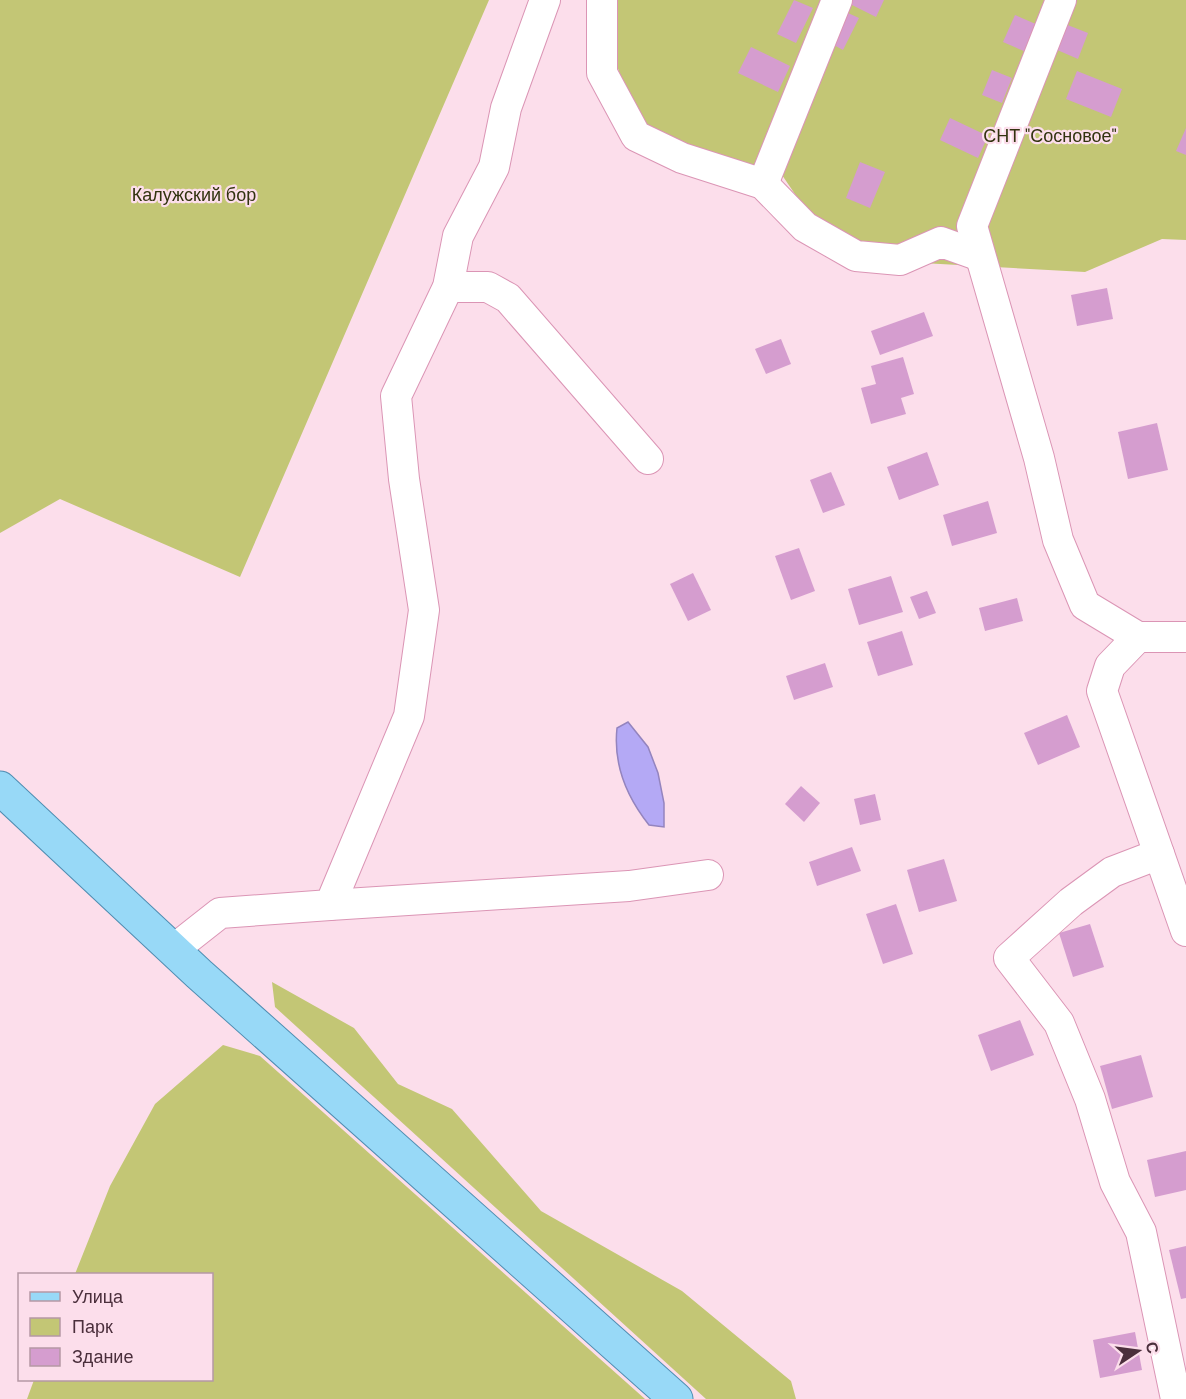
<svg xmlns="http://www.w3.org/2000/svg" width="1186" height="1399" viewBox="0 0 1186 1399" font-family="'DM Sans',sans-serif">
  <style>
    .green { fill: #c3c675 }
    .water { fill: #b4a9f5; stroke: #9484be; stroke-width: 1.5 }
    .building { fill: #d59dcf }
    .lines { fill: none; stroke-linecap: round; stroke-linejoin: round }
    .minor-casing { stroke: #db95b5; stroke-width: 32 }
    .major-casing { stroke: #508db2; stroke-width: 35 }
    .minor { stroke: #fff; stroke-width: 30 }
    .major { stroke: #98d9f7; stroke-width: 33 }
    .labels { text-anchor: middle; stroke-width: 4.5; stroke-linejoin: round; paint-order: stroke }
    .park-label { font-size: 18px; fill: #32330f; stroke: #fcdeeb }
  </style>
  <rect width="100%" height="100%" fill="#fcdeeb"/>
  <g class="green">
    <path d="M 0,0 L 489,0 L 240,577 L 60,499 L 0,533 Z"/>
    <path d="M 608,0 L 1186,0 L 1186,240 L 1162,239 L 1085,272 L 922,263 L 818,228 L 782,175 L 692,154 L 633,118 L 610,42 Z"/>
    <path d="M 272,982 L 354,1028 L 398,1084 L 452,1109 L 541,1211 L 682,1291 L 791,1381 L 796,1399 L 706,1399 L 275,1007 Z"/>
    <path d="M 223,1045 L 260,1056 L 645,1399 L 27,1399 L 34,1380 L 212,1380 L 212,1274 L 75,1274 L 110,1186 L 155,1104 Z"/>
  </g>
  <path class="water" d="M 628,722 L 648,747 L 658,773 L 664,803 L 664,827 L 649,825 C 626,796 613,765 617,728 Z"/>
  <g class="building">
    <path d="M 794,0 L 813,8 L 796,43 L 777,34 Z"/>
    <path d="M 850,0 L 884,0 L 876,17 L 848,3 Z"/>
    <path d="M 848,13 L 859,18 L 843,50 L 832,44 Z"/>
    <path d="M 1015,15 L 1038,25 L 1026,52 L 1003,42 Z"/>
    <path d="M 1065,24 L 1088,33 L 1078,59 L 1055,49 Z"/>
    <path d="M 751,47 L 790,66 L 778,92 L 738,73 Z"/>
    <path d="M 992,70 L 1012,78 L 1002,103 L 982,95 Z"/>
    <path d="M 1077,71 L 1122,89 L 1111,117 L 1066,99 Z"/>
    <path d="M 950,118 L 988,136 L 978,158 L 940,140 Z"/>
    <path d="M 1186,128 L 1186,155 L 1176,151 Z"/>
    <path d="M 860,162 L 885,172 L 870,208 L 846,198 Z"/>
    <path d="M 1107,288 L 1113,319 L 1077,326 L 1071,295 Z"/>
    <path d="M 924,312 L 933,336 L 880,355 L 871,331 Z"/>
    <path d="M 781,339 L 791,364 L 766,374 L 755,349 Z"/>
    <path d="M 903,357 L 914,394 L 901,398 L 906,414 L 871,424 L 861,388 L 876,384 L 871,366 Z"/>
    <path d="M 1157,423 L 1168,470 L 1128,479 L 1118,432 Z"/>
    <path d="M 927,452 L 939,485 L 899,500 L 887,467 Z"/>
    <path d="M 831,472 L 845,505 L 823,513 L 810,480 Z"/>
    <path d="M 988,501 L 997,533 L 952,546 L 943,515 Z"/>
    <path d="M 799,548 L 815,591 L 791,600 L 775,556 Z"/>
    <path d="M 693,573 L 711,610 L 688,621 L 670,584 Z"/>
    <path d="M 891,576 L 903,612 L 859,625 L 848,589 Z"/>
    <path d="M 927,591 L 936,613 L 919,619 L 910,597 Z"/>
    <path d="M 1017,598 L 1023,621 L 985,631 L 979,608 Z"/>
    <path d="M 902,631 L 913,665 L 878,676 L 867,642 Z"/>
    <path d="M 825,663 L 833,687 L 794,700 L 786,676 Z"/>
    <path d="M 1067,715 L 1080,747 L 1038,765 L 1024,733 Z"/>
    <path d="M 801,786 L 820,803 L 804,822 L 785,804 Z"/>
    <path d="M 875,794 L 881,820 L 860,825 L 854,799 Z"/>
    <path d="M 852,847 L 861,871 L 817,886 L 809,862 Z"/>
    <path d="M 944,859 L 957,901 L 919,912 L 907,870 Z"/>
    <path d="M 896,904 L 913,954 L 883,964 L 866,914 Z"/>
    <path d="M 1090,924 L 1104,967 L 1073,977 L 1059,933 Z"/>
    <path d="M 1020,1020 L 1034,1055 L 991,1071 L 978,1035 Z"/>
    <path d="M 1141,1055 L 1153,1097 L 1112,1109 L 1100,1066 Z"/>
    <path d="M 1186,1151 L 1186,1190 L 1155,1197 L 1147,1160 Z"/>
    <path d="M 1186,1246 L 1186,1298 L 1181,1299 L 1169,1250 Z"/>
    <path d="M 1135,1332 L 1142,1370 L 1100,1378 L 1093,1340 Z"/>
  </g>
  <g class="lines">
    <g class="minor-casing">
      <g id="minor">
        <path d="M 602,0 L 602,73 L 636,136 L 682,158 L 763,184 L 805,227 L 856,256 L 900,260 L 941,242 L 980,256"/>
        <path d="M 1061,0 L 972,226 L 1039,458 L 1058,540 L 1085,605 L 1138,637 L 1186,637"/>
        <path d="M 763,184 L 837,0"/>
        <path d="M 448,287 L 488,287 L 508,298 L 648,459"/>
        <path d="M 1138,637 L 1110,666 L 1102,691 L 1186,931"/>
        <path d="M 1159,854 L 1112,872 L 1071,902 L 1009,958 L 1059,1023 L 1090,1099 L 1115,1182 L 1141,1232 L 1176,1399"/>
        <path d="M 330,905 L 629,886 L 708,875"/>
        <path d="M 173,950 L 220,913 L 330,905 L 409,716 L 424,610 L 404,479 L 396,396 L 448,287 L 458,236 L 494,167 L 506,108 L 545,0"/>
      </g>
    </g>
    <g class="major-casing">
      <path id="major" d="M 0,788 L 199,974 L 676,1399"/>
    </g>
    <use href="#minor" class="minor"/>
    <use href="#major" class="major"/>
  </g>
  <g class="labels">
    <g class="park-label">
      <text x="1050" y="142">СНТ "Сосновое"</text>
      <text x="194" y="201">Калужский бор</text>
    </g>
  </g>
  <rect x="18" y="1273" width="195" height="108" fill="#fcdeeb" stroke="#b598a5" stroke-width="1.5"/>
  <rect x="30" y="1292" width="30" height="9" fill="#98d9f7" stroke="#b598a5" stroke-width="1.5"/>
  <text x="72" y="1303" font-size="18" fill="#4b2f3c">Улица</text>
  <rect x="30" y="1318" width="30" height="18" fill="#c3c675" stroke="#b598a5" stroke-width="1.5"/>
  <text x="72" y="1333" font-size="18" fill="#4b2f3c">Парк</text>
  <rect x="30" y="1348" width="30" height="18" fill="#d59dcf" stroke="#b598a5" stroke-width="1.5"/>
  <text x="72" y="1363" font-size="18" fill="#4b2f3c">Здание</text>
  <g transform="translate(1138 1351) rotate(77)" stroke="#fcdeeb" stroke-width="4.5" paint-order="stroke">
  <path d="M0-4.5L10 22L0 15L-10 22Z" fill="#4b2f3c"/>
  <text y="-9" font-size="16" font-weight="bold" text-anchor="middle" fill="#4b2f3c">С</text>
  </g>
</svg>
